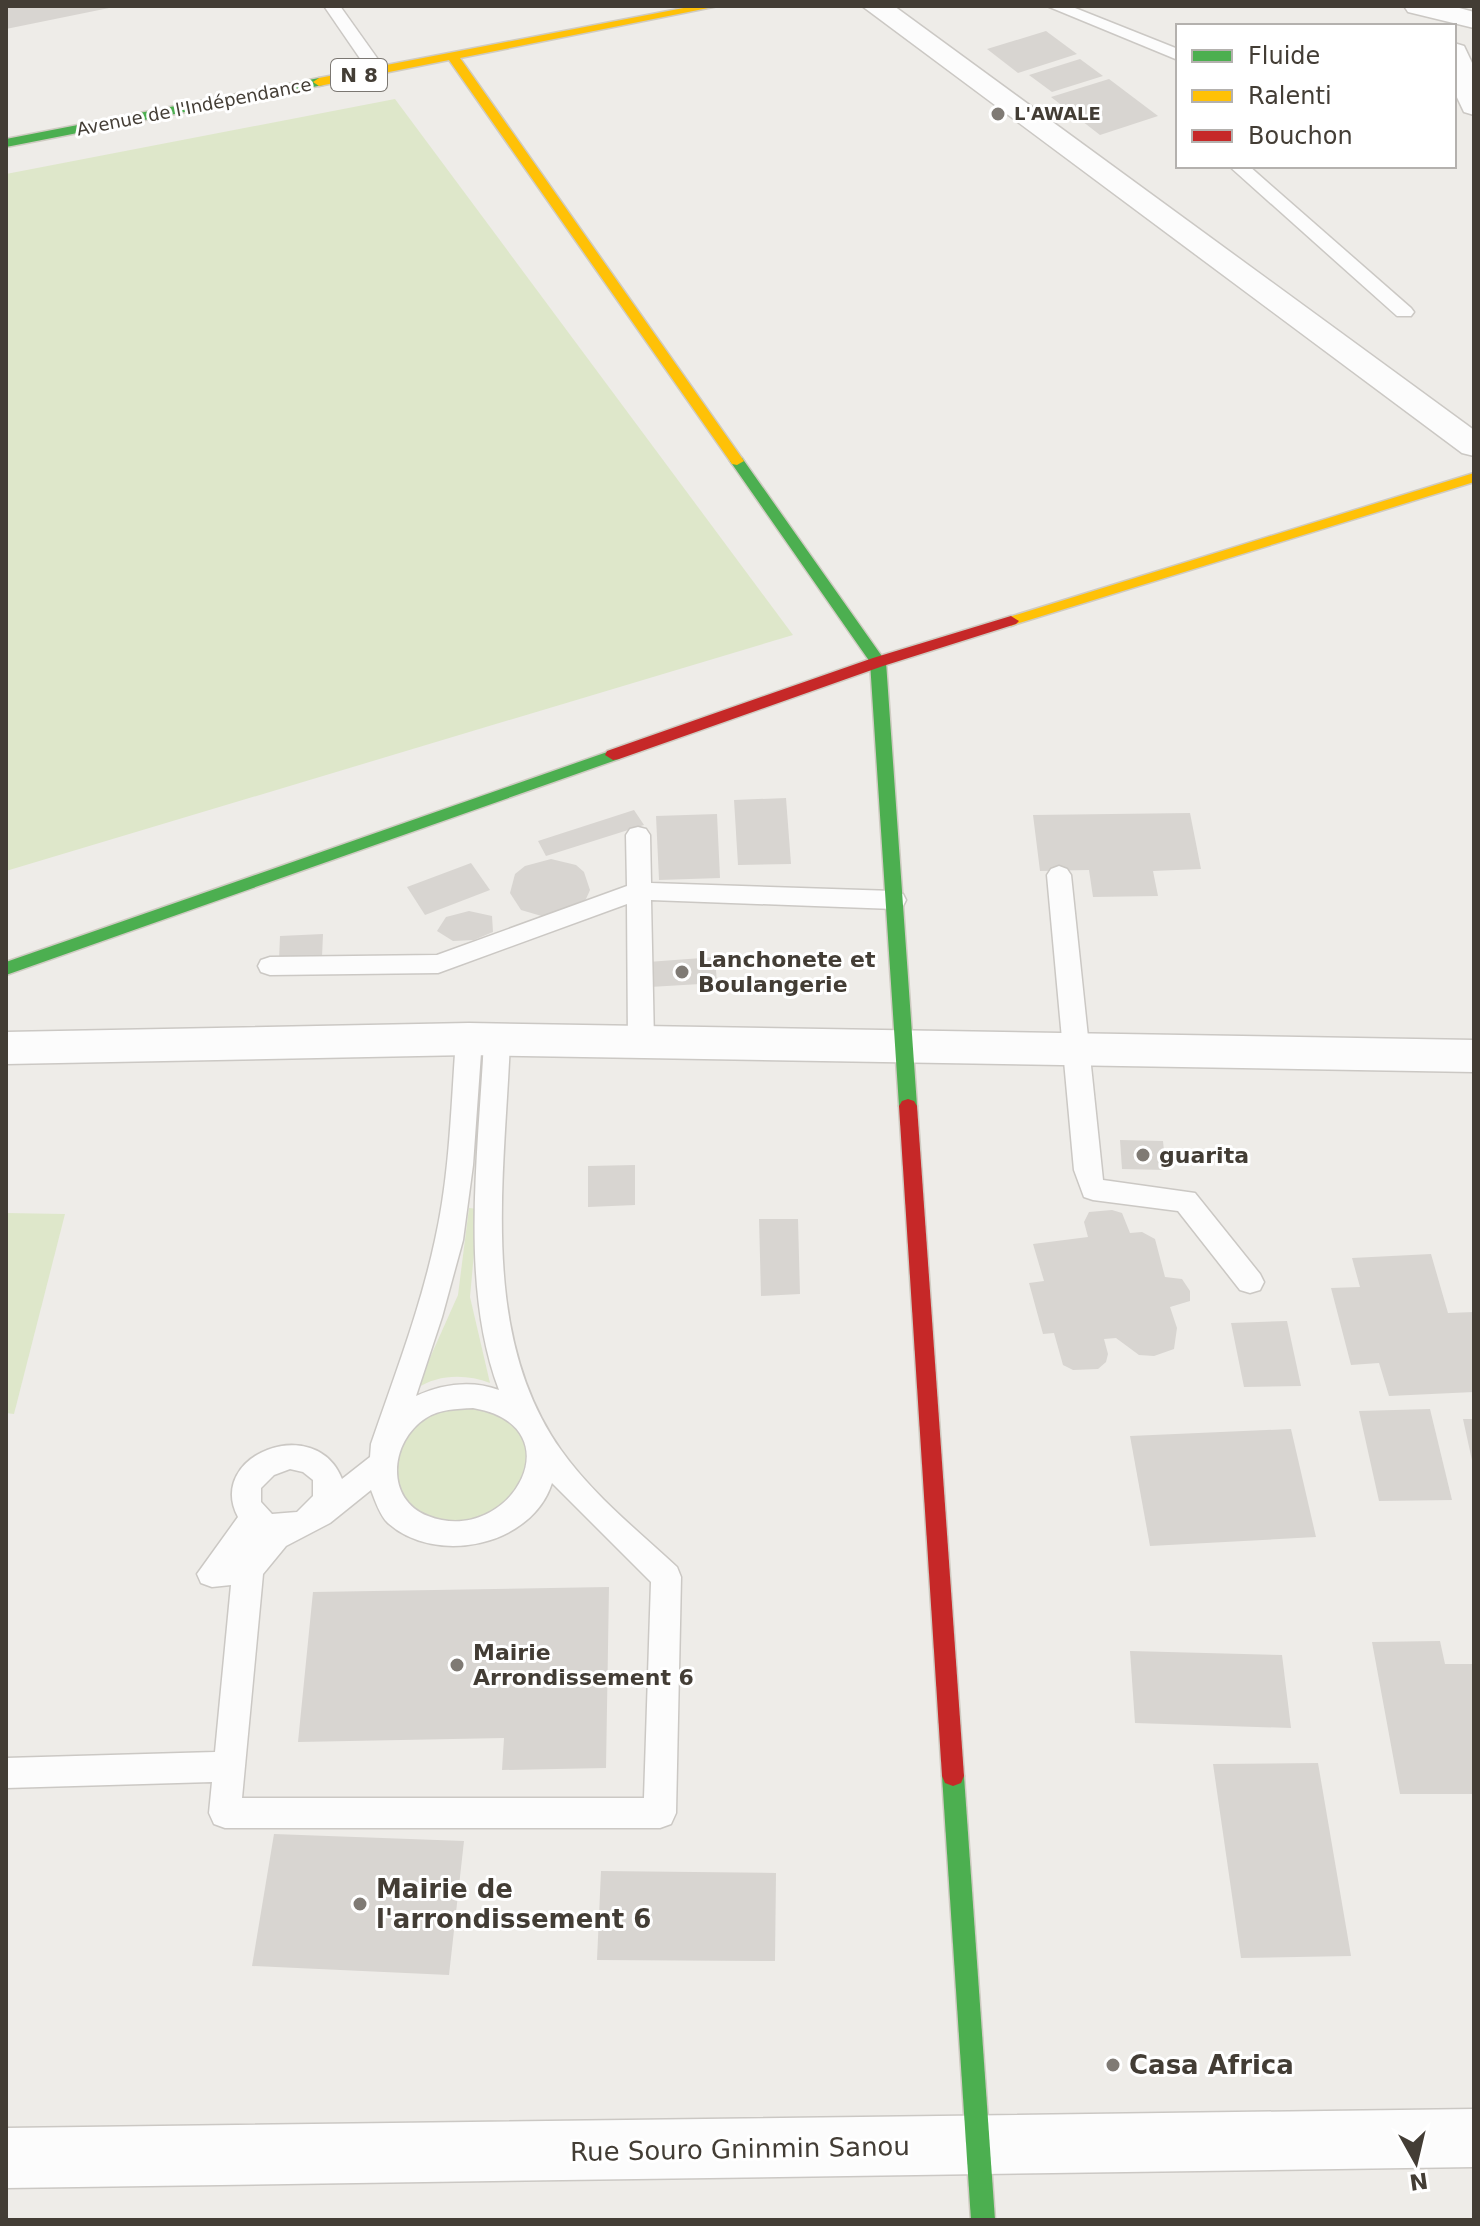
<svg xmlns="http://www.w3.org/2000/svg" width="1480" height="2226" viewBox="0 0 1480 2226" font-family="'DejaVu Sans',sans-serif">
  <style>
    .green { fill: #dee7ca }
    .building { fill: #d8d5d1 }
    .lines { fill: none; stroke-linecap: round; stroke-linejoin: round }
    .lane-casing { stroke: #cbc8c4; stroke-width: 3 }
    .street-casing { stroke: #cbc8c4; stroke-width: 3 }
    .fast-casing { stroke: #cfcbc2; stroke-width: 3 }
    .slow-casing { stroke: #cfcbc2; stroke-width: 3 }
    .jam-casing { stroke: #cfcbc2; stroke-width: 3 }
    .lane { fill: #fcfcfc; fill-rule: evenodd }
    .street { fill: #fcfcfc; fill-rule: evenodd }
    .fast { fill: #4caf50; fill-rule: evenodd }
    .slow { fill: #ffc107; fill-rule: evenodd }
    .jam { fill: #c62828; fill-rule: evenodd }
    .poi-dot { fill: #7f7a74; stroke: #fff; stroke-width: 3 }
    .labels { text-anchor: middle; stroke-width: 6; stroke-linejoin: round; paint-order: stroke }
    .far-street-label { font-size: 18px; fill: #433d35; stroke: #fff }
    .far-poi-label { font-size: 18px; font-weight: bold; fill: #433d35; stroke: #fff; text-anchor: start }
    .shield { fill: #fff; stroke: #7b7772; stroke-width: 2 }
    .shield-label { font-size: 20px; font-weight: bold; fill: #433d35 }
    .poi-label { font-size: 22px; font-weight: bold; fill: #433d35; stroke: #fff; text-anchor: start }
    .near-poi-label { font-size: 26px; font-weight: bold; fill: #433d35; stroke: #fff; text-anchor: start }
    .near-street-label { font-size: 26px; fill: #433d35; stroke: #fff }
  </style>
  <rect width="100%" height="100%" fill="#eeece8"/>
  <g class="green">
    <path d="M 395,99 L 793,635 L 6,871 L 6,174 Z"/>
    <path d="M 469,1208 L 478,1209 L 470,1297 L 490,1383 C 466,1374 438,1374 416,1389 L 458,1295 Z"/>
    <path d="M 6,1213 L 65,1214 L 14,1414 L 6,1413 Z"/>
    <path d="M 452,1402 L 516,1419 L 534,1456 L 504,1513 L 433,1526 L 396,1501 L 394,1440 L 408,1423 Z"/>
  </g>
  <g class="building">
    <path d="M 6,6 L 114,6 L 114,7 L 6,29 Z"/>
    <path d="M 1046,31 L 1077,54 L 1018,73 L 987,49 Z"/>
    <path d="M 1080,59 L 1103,76 L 1052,92 L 1029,75 Z"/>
    <path d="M 1109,79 L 1158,116 L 1100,135 L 1051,97 Z"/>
    <path d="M 786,798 L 791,864 L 738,865 L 734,800 Z"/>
    <path d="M 634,810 L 644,825 L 546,856 L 538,841 Z"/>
    <path d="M 1190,813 L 1201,869 L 1153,871 L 1158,896 L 1093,897 L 1089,870 L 1040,871 L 1033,815 Z"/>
    <path d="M 717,814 L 720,878 L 659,880 L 656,816 Z"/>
    <path d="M 551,859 L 576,865 L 584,872 L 590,890 L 586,899 L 579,906 L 545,917 L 521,910 L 510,893 L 515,874 L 525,866 Z"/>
    <path d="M 471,863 L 490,890 L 425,915 L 407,887 Z"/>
    <path d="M 469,911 L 492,916 L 493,932 L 474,940 L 453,941 L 437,931 L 446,917 Z"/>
    <path d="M 323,934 L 322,957 L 279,960 L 280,936 Z"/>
    <path d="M 715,957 L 717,983 L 650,987 L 648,962 Z"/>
    <path d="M 1120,1140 L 1163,1141 L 1166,1170 L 1122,1169 Z"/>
    <path d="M 635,1165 L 635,1205 L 588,1207 L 588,1166 Z"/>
    <path d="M 1112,1210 L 1122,1213 L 1130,1233 L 1142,1232 L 1155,1239 L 1165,1277 L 1182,1279 L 1190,1291 L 1190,1301 L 1170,1307 L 1177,1328 L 1174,1349 L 1154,1356 L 1139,1355 L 1116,1338 L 1104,1339 L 1108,1354 L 1106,1362 L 1098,1369 L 1073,1370 L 1063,1365 L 1054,1333 L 1043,1334 L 1029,1283 L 1044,1281 L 1033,1244 L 1088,1237 L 1084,1222 L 1089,1212 Z"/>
    <path d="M 759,1219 L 798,1219 L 800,1294 L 761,1296 Z"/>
    <path d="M 1431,1254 L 1448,1313 L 1474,1312 L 1474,1392 L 1389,1396 L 1379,1363 L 1351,1365 L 1331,1288 L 1360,1287 L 1352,1258 Z"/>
    <path d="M 1287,1321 L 1301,1386 L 1244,1387 L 1231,1323 Z"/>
    <path d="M 1430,1409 L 1452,1500 L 1379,1501 L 1359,1411 Z"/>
    <path d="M 1463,1419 L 1474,1419 L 1474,1465 L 1473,1465 Z"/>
    <path d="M 1291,1429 L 1316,1537 L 1150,1546 L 1130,1436 Z"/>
    <path d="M 609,1587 L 606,1768 L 502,1770 L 504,1738 L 298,1742 L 313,1592 Z"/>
    <path d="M 1440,1641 L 1445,1664 L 1474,1664 L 1474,1794 L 1400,1794 L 1372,1642 Z"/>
    <path d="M 1130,1651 L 1282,1655 L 1291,1728 L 1135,1723 Z"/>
    <path d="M 1318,1763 L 1351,1956 L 1241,1958 L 1213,1764 Z"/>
    <path d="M 274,1834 L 464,1841 L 449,1975 L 252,1966 Z"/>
    <path d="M 601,1871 L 776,1873 L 775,1961 L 597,1960 Z"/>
  </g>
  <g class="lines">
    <g class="lane-casing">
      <g id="lane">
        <path d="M 324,6 L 340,6 L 387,72 L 384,76 L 372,76 Z"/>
        <path d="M 1047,6 L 1070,6 L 1178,49 L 1178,60 Z"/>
        <path d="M 1229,166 L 1249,166 L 1411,308 L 1414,312 L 1411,316 L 1397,316 Z"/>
        <path d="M 638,827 L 646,829 L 650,835 L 651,883 L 894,891 L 903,894 L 906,900 L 903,906 L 894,909 L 651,900 L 654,1042 L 650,1049 L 641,1052 L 632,1049 L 628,1042 L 627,904 L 438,973 L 270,975 L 261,972 L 258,966 L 261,960 L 270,957 L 437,955 L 627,886 L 626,835 L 630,829 Z"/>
        <path d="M 1059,866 L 1067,869 L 1071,875 L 1103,1180 L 1195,1193 L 1260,1274 L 1264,1282 L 1260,1290 L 1250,1293 L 1240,1290 L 1178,1211 L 1093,1200 L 1084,1197 L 1074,1170 L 1047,875 L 1051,869 Z"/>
        <path d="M 469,1029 L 478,1032 L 482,1039 L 473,1165 L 463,1240 L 442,1317 L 416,1396 C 443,1384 471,1380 499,1390 C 459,1285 479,1150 484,1040 L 488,1033 L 497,1030 L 506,1033 L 510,1040 C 505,1175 478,1333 561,1450 C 593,1495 637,1530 677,1567 L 681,1577 L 676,1813 L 671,1824 L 660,1828 L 225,1828 L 214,1824 L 209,1813 L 212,1782 L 6,1788 L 6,1758 L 215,1752 L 231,1585 L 212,1587 L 201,1583 L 197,1574 L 238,1517 C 205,1455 316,1412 342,1479 L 370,1457 L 371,1444 C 394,1377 420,1310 435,1240 C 450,1174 451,1106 456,1039 L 460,1032 ZM 473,1408 C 579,1426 509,1548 428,1516 C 384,1499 390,1441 426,1418 C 440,1409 456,1409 473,1408 ZM 290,1469 L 303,1472 L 313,1480 L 313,1496 L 297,1512 L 272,1514 L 261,1502 L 261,1488 L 274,1475 ZM 552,1483 L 651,1582 L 644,1798 L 242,1798 L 263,1574 L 286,1546 L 330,1523 L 371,1490 C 375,1500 380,1516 388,1523 C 436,1566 532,1546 552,1483 Z"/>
      </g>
    </g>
    <g class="street-casing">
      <g id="street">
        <path d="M 862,6 L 894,6 L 1474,430 L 1474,456 L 1462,453 Z"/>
        <path d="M 1404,6 L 1452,6 L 1474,12 L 1474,28 L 1408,12 Z"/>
        <path d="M 1454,43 L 1464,46 L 1474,67 L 1474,115 L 1464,112 L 1454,91 Z"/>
        <path d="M 469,1023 L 1474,1040 L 1474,1072 L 469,1055 L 6,1064 L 6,1032 Z"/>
        <path d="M 1474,2109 L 1474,2167 L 6,2188 L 6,2128 Z"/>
      </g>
    </g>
    <g class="fast-casing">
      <g id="fast">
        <path d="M 319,78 L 323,79 L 323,85 L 6,147 L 6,139 Z"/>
        <path d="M 737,457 L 742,458 L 886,662 L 917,1106 L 914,1111 L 902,1111 L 899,1106 L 870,662 L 730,461 Z"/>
        <path d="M 613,750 L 621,755 L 619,759 L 6,975 L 6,962 Z"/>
        <path d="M 953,1766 L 961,1769 L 964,1776 L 995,2220 L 971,2220 L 942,1776 L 945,1769 Z"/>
      </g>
    </g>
    <g class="slow-casing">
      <g id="slow">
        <path d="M 694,6 L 718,6 L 460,58 L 744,461 L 737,465 L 732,464 L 449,60 L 319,86 L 313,82 L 319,78 Z"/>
        <path d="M 1474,473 L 1474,482 L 1016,624 L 1011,626 L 1003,621 L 1006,618 Z"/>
      </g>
    </g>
    <g class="jam-casing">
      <g id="jam">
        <path d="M 1011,616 L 1019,621 L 1016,624 L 883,666 L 619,759 L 613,760 L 605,755 L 607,751 L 873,658 Z"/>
        <path d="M 908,1099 L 914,1101 L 917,1106 L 964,1776 L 961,1783 L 953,1786 L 945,1783 L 942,1776 L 899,1106 L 902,1101 Z"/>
      </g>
    </g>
    <use href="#lane" class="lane"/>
    <use href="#street" class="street"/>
    <use href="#fast" class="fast"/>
    <use href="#slow" class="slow"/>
    <use href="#jam" class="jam"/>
  </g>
  <g class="poi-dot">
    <circle cx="998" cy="114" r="8"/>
    <circle cx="682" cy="972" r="8"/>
    <circle cx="1143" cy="1155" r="8"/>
    <circle cx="457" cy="1665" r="8"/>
    <circle cx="360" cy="1904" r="8"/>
    <circle cx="1113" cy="2065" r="8"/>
  </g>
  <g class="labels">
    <g class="far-street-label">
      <text transform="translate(194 107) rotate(-11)" y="6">Avenue de l'Indépendance</text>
    </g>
    <g class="far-poi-label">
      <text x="1014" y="120">L'AWALE</text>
    </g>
    <rect class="shield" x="331" y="59" width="56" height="32" rx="6"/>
    <g class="shield-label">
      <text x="359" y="82">N 8</text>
    </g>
    <g class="poi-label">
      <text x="698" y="967">Lanchonete et<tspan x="698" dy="25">Boulangerie</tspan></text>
      <text x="1159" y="1163">guarita</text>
      <text x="473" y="1660">Mairie<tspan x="473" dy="25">Arrondissement 6</tspan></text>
    </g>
    <g class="near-poi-label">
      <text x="376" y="1898">Mairie de<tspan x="376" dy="30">l'arrondissement 6</tspan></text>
      <text x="1129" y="2074">Casa Africa</text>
    </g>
    <g class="near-street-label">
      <text transform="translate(740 2149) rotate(-1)" y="9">Rue Souro Gninmin Sanou</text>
    </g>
  </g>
  <rect width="1480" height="2226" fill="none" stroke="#433d35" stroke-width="16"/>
  <rect x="1176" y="24" width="280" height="144" fill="#ffffff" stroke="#b4b1ae" stroke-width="2"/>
  <rect x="1192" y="50" width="40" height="12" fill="#4caf50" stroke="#b4b1ae" stroke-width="2"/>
  <text x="1248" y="64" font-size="24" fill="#433d35">Fluide</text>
  <rect x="1192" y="90" width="40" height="12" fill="#ffc107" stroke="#b4b1ae" stroke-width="2"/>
  <text x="1248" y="104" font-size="24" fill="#433d35">Ralenti</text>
  <rect x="1192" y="130" width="40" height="12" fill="#c62828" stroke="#b4b1ae" stroke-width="2"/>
  <text x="1248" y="144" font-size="24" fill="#433d35">Bouchon</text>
  <g transform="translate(1416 2162) rotate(172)" stroke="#ffffff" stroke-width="6" paint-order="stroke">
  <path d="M0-6L14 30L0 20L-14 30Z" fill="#433d35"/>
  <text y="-12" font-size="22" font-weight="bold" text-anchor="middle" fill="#433d35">N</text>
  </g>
</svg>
